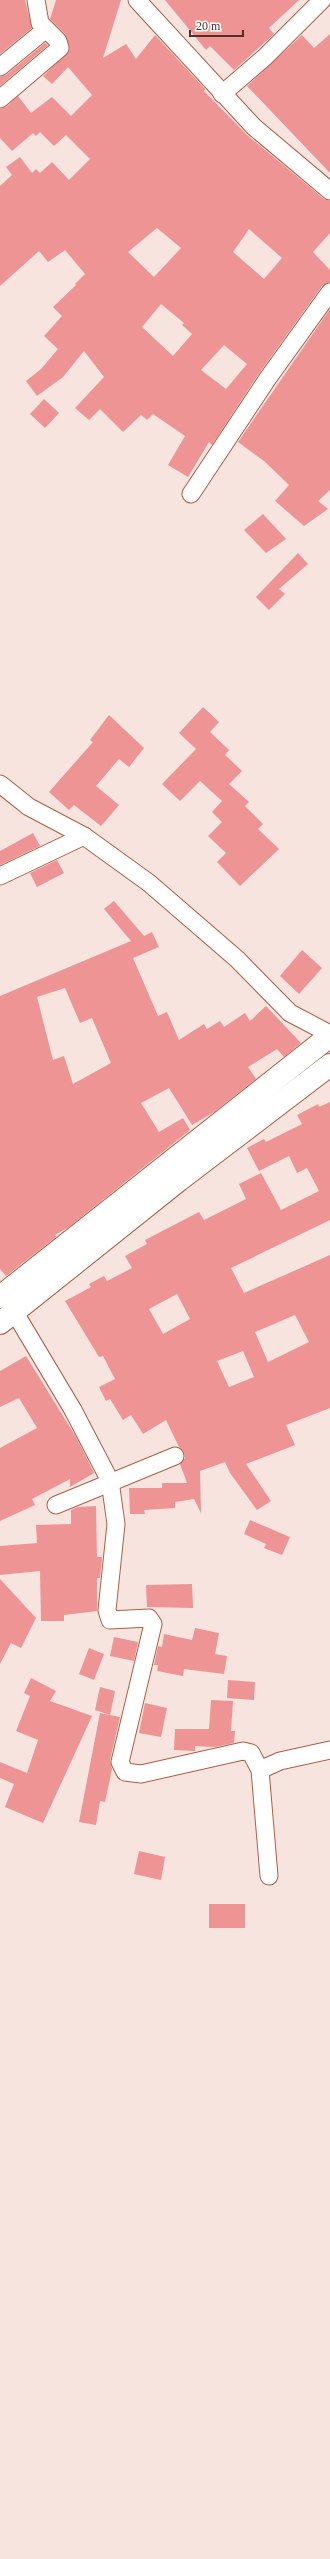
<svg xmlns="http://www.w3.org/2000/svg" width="330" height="2559" viewBox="0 0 330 2559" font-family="Georgia,serif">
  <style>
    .building { fill: #ef9495; fill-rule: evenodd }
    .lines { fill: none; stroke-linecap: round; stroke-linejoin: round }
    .street-casing { stroke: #ad5f44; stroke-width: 19 }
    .secondary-casing { stroke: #ad5f44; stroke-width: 24 }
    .street { stroke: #fff; stroke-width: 17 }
    .secondary { stroke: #fff; stroke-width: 22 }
  </style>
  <rect width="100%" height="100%" fill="#f7e4de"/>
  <g class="building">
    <path d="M 0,0 L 25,0 L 32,28 L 0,54 Z"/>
    <path d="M 56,0 L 121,0 L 103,58 L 126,44 L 136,59 L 155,35 L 205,89 L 204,91 L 247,135 L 324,199 L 330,201 L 330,233 L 313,252 L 330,270 L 330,282 L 322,286 L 260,372 L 212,445 L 209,442 L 188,477 L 168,465 L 185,436 L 153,414 L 147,420 L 141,415 L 123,432 L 100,409 L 89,420 L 75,408 L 104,377 L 84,351 L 63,377 L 37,396 L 26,381 L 41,369 L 58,349 L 44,336 L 62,316 L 53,307 L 76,285 L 75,284 L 85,274 L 65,250 L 48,262 L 39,251 L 0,286 L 0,186 L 12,175 L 6,167 L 20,157 L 32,173 L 36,169 L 40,173 L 52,162 L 69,180 L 90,159 L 66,135 L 54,146 L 40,132 L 36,136 L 33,133 L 12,151 L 0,138 L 0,109 L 6,107 L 18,96 L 31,113 L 52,97 L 71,116 L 92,95 L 68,67 L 52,84 L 43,76 L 70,50 L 65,34 L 50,19 ZM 157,228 L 181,248 L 154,277 L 128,252 ZM 249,229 L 282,258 L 264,279 L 233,252 ZM 161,304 L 184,323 L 182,325 L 192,334 L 173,356 L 142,327 ZM 224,345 L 247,364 L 226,389 L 201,370 Z"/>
    <path d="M 165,0 L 299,0 L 269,28 L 274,34 L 234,70 L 210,46 L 206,50 Z"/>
    <path d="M 330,34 L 330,173 L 247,86 L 302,35 L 314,48 Z"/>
    <path d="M 45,43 L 48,45 L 0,86 L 0,77 L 6,75 Z"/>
    <path d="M 330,309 L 330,490 L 318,501 L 328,509 L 304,526 L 275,501 L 289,485 L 264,461 L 238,442 Z"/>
    <path d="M 44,399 L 59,413 L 45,428 L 30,414 Z"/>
    <path d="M 263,514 L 286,539 L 266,553 L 244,530 Z"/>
    <path d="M 298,553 L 308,564 L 279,589 L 285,594 L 269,610 L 256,597 Z"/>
    <path d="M 203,707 L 219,722 L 210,732 L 229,750 L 225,755 L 242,771 L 229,784 L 249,802 L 245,806 L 263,824 L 258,829 L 279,849 L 240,886 L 217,862 L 226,853 L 208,836 L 222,822 L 212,812 L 222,801 L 200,781 L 180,801 L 162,784 L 196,749 L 179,733 Z"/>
    <path d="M 109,715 L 144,748 L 129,767 L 119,759 L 96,786 L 119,805 L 101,826 L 74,805 L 69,810 L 49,792 L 93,742 L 90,740 Z"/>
    <path d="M 33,833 L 40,846 L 0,865 L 0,851 Z"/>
    <path d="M 57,860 L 64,873 L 37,887 L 30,873 Z"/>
    <path d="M 114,901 L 144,936 L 152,932 L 159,947 L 133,958 L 158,1016 L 167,1012 L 179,1040 L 204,1024 L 207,1029 L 220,1021 L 224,1027 L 245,1013 L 250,1021 L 266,1006 L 301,1043 L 284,1057 L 277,1049 L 248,1067 L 256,1079 L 214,1112 L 192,1125 L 169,1088 L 141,1103 L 159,1132 L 183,1118 L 190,1130 L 69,1227 L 55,1235 L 56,1237 L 6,1276 L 0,1269 L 0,996 L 131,941 L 104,909 ZM 65,988 L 80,1023 L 92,1018 L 111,1063 L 73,1084 L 64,1056 L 53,1060 L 37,997 Z"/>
    <path d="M 302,950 L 322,968 L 299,994 L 280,976 Z"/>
    <path d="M 330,1102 L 330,1220 L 231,1268 L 244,1293 L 330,1255 L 330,1408 L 286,1425 L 295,1445 L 246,1464 L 271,1501 L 257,1510 L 230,1473 L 225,1462 L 200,1471 L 201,1513 L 194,1499 L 175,1502 L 175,1508 L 144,1510 L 145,1514 L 130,1514 L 129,1488 L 162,1488 L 162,1483 L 187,1483 L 180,1464 L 185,1458 L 184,1453 L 179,1447 L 166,1420 L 143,1434 L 131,1415 L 123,1420 L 110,1399 L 106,1401 L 99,1387 L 115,1379 L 103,1356 L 99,1357 L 65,1301 L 91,1287 L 89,1284 L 104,1276 L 107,1281 L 132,1268 L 125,1256 L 147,1244 L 145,1240 L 199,1212 L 204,1220 L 246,1199 L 239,1184 L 261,1173 L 281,1210 L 319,1191 L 307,1168 L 297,1173 L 289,1156 L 259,1171 L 247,1148 L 264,1139 L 266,1142 L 302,1124 L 297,1115 L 318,1104 L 319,1107 ZM 177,1294 L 190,1319 L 163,1334 L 149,1309 ZM 295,1315 L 309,1342 L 268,1362 L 255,1332 ZM 243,1351 L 254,1377 L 229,1387 L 217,1361 Z"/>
    <path d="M 26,1356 L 76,1437 L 94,1473 L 70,1487 L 70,1479 L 32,1499 L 35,1505 L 0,1521 L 0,1448 L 37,1428 L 19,1398 L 0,1407 L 0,1371 Z"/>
    <path d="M 96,1506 L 97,1557 L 102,1557 L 102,1559 L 100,1578 L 97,1578 L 97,1611 L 64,1615 L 64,1621 L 41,1621 L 40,1571 L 0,1575 L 0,1546 L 37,1543 L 36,1525 L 71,1524 L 71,1510 L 78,1507 Z"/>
    <path d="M 250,1520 L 290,1537 L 282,1555 L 264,1548 L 266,1544 L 244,1534 Z"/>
    <path d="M 0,1579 L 36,1618 L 21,1648 L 11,1643 L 0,1664 Z"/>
    <path d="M 192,1584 L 193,1608 L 147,1607 L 146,1585 Z"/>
    <path d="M 195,1628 L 219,1633 L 215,1654 L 227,1656 L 224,1674 L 184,1669 L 183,1676 L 157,1671 L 158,1665 L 154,1665 L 158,1646 L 162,1647 L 164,1634 L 192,1640 Z"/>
    <path d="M 114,1637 L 138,1642 L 134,1661 L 110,1656 Z"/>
    <path d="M 89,1648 L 104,1654 L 94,1680 L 79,1674 Z"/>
    <path d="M 31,1678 L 56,1691 L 50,1701 L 92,1716 L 43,1823 L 5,1807 L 14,1784 L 0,1778 L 0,1762 L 27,1773 L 38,1740 L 16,1731 L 30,1696 L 24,1693 Z"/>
    <path d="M 228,1680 L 255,1682 L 254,1700 L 227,1698 Z"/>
    <path d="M 100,1687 L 115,1691 L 110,1715 L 95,1710 Z"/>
    <path d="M 211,1700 L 233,1701 L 231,1731 L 235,1731 L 234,1743 L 215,1747 L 195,1746 L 195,1751 L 174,1750 L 175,1729 L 209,1729 Z"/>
    <path d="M 145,1703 L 167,1708 L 161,1737 L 139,1733 Z"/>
    <path d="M 100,1713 L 120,1717 L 110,1760 L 112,1769 L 105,1802 L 100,1801 L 96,1825 L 79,1822 Z"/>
    <path d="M 139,1851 L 165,1857 L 161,1880 L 134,1874 Z"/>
    <rect x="209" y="1904" width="36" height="24"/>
  </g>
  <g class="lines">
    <g class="street-casing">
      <g id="street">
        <path d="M 137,0 L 254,127 L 330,191"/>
        <path d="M 0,67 L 45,30"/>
        <path d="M 222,94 L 265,57 L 322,0"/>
        <path d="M 0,99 L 60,48 L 58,41 L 40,23 L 36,0"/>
        <path d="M 191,494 L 268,378 L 330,292"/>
        <path d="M 0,784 L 29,807 L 84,836 L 149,883 L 237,959 L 290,1013 L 330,1034"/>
        <path d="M 0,876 L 84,836"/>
        <path d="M 15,1313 L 73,1410 L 110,1481 L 116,1524 L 107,1610 L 110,1620 L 149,1618 L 153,1624 L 120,1762 L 125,1772 L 141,1774 L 243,1751 L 251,1753 L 260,1770 L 269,1876"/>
        <path d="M 56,1505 L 175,1456"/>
        <path d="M 260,1770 L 280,1761 L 330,1750"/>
      </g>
    </g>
    <g class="secondary-casing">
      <g id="secondary">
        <path d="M 0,1297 L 330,1036"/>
        <path d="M 0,1323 L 179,1180 L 330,1065"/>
      </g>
    </g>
    <use href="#street" class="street"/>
    <use href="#secondary" class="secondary"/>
  </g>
  <path d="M190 30v6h53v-6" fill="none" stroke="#543126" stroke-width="2"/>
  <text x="196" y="30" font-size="12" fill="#543126" stroke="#ffffff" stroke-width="3" paint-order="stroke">20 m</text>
</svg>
